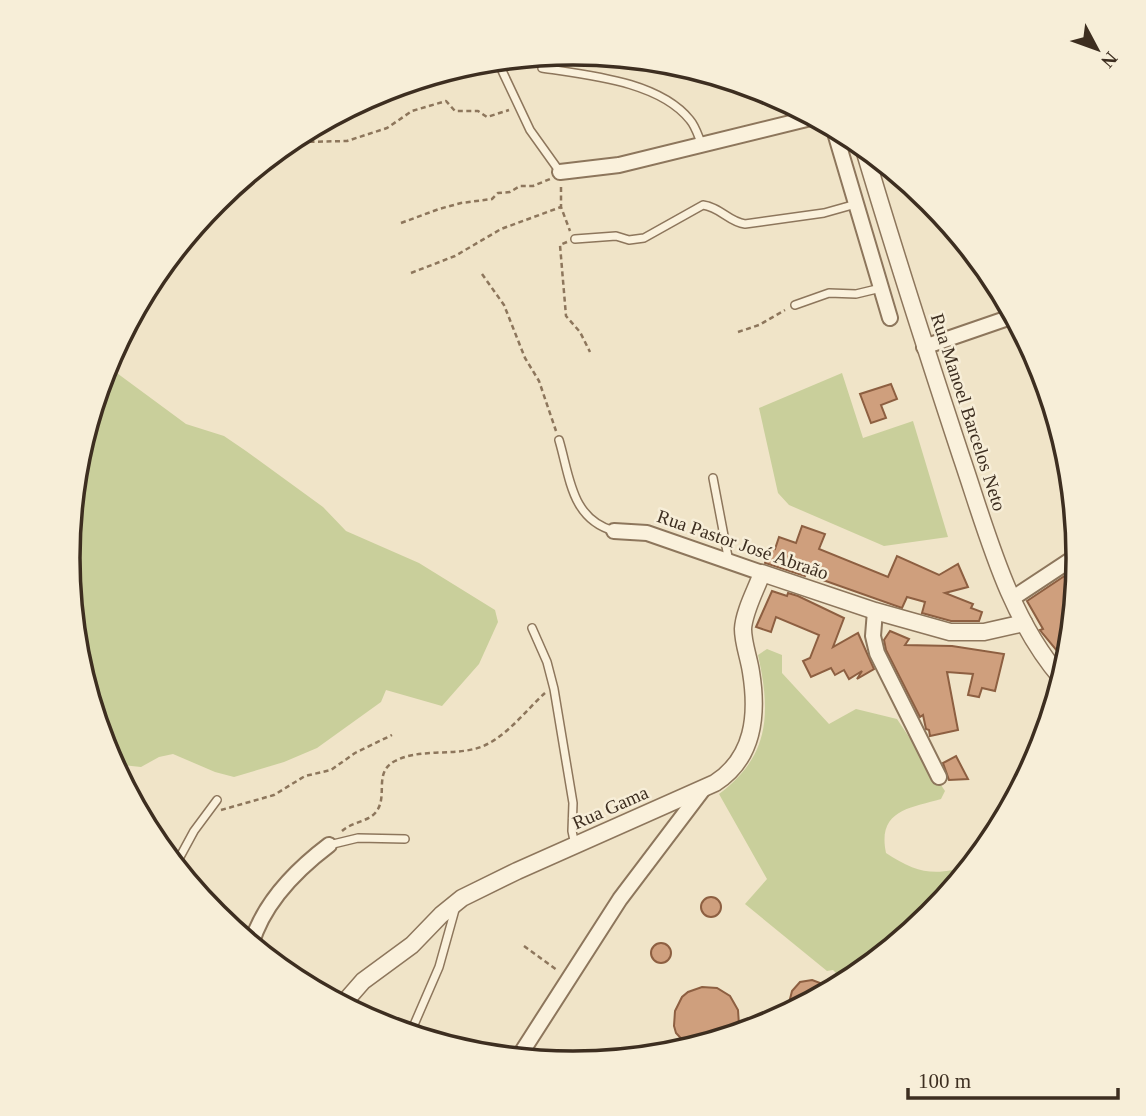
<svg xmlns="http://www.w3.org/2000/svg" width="1146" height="1116" viewBox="0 0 1146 1116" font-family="Georgia,serif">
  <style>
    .green { fill: #c9cf9b }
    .building { fill: #cf9f7d; stroke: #8d5f41; stroke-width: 2 }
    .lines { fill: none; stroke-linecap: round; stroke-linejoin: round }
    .service-casing { stroke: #8d765c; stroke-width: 10 }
    .minor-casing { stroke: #8d765c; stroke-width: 18 }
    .tertiary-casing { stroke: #8d765c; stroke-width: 19 }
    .path { stroke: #8d765c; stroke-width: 2.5; stroke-dasharray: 5 3.5; stroke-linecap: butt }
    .service { stroke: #faf1dc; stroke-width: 7 }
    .minor { stroke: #faf1dc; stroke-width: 14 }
    .tertiary { stroke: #faf1dc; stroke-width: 16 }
    .labels { text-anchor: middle; stroke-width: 5; stroke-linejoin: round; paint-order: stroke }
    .street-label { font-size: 19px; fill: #3d2e20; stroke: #f7eed8 }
    .rim { fill: none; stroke: #3d2e20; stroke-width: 3.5 }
  </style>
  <rect width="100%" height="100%" fill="#f0e4c8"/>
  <g class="green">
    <path d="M 106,365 L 186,424 L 224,436 L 246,451 L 323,507 L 346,531 L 419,563 L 495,610 L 498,622 L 479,664 L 442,706 L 386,690 L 381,702 L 317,748 L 284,762 L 234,777 L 215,772 L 173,754 L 159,757 L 141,767 L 113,764 L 106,751 L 77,656 L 68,558 L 77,459 Z"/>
    <path d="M 842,373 L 863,438 L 913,421 L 948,537 L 884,546 L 789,505 L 778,493 L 759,408 Z"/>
    <path d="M 767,649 L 782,655 L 782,673 L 829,724 L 856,709 L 897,719 L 945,791 L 941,799 C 910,808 877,810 886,853 C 918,874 936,877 973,864 L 930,916 L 846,983 L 833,970 L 827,971 L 745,904 L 767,879 L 719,794 C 770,756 771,713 758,655 Z"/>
  </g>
  <g class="building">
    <path d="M 891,384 L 897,399 L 881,405 L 886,418 L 871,423 L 860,394 Z"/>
    <path d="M 802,526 L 825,534 L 819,549 L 888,577 L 897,556 L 939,575 L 958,564 L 968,587 L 945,593 L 973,604 L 971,608 L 982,612 L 979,621 L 951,621 L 922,613 L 925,602 L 907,597 L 902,608 L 806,574 L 805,576 L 765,563 L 771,548 L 775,549 L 779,537 L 796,543 Z"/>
    <path d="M 1078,567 L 1069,657 L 1067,663 L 1043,634 L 1040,630 L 1043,629 L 1027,601 Z"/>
    <path d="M 772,591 L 787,596 L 788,593 L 798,596 L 844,618 L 833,647 L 858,633 L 874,669 L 857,679 L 862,671 L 849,679 L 844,670 L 835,675 L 831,668 L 811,677 L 803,661 L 810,658 L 819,635 L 776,617 L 771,632 L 756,627 Z"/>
    <path d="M 890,631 L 909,639 L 905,645 L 952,646 L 1004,654 L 995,691 L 982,688 L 979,697 L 968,695 L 973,674 L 947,672 L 958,730 L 930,736 L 929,730 L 926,729 L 923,715 L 920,717 L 886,650 L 884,640 Z"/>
    <path d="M 956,756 L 968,779 L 949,780 L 943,763 Z"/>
    <circle cx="711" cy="907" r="10"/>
    <circle cx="661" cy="953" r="10"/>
    <path d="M 812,980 L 823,984 L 830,991 L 791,1012 L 789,1003 L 792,991 L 800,982 Z"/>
    <path d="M 702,987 L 717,988 L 730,996 L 738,1010 L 739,1025 L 735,1035 L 690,1048 L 676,1033 L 674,1026 L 675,1011 L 682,997 L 688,992 Z"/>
  </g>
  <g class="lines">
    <g class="service-casing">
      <g id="service">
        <path d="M 497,60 L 530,130 L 560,172"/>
        <path d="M 542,68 C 587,75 659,81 690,120 C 696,127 698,136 702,145"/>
        <path d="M 575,239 L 616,236 L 629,240 L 644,238 L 703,205 C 720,207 729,222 745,224 L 824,213 L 856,204"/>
        <path d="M 795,305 L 829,293 L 856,294 L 881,288"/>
        <path d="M 559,440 C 570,477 571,519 614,531"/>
        <path d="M 713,478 L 729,562"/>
        <path d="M 532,628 L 547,662 L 554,689 L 573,803 L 572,831 L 575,845"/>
        <path d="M 329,845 L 358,838 L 405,839"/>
        <path d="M 175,866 L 194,831 L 217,800"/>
        <path d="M 410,1034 L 439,967 L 456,906"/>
      </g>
    </g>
    <g class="minor-casing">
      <g id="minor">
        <path d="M 833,126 L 890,318"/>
        <path d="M 560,172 L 619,165 L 815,117"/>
        <path d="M 924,347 L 1014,316"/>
        <path d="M 614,531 L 647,533 L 762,573"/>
        <path d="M 1013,598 L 1078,555"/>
        <path d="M 875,611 L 873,636 L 877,653 L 939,777"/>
        <path d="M 251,945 C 263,903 296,870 329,845"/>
        <path d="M 518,1058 L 620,899 L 704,788"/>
      </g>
    </g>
    <g class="tertiary-casing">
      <g id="tertiary">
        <path d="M 863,146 C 894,250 927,353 961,456 C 987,532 1008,617 1062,679"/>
        <path d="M 342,1005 L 363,981 L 412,945 L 441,915 L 462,898 L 517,871 L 715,783 C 754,758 758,715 751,672 C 749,658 743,643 743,629 C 744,611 756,590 762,573 L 875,611 L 950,632 L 984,632 L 1024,623"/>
      </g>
    </g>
    <g class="path">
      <path d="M 523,57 L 533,63"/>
      <path d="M 301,142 L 347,141 L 387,128 L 412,111 L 446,101 L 455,111 L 478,111 L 487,117 L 509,110"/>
      <path d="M 561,187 L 561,207 L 570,231"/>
      <path d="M 401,223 L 439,209 L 461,203 L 492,199 L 498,193 L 510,192 L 520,186 L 533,186 L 550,179"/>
      <path d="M 567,242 L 560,245 L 566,316 L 580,332 L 590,352"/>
      <path d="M 411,273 L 455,256 L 501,229 L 561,207"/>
      <path d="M 482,274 L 504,305 L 525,358 L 539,381 L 556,431"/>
      <path d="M 738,332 L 759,325 L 785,310"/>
      <path d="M 221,810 L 274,795 L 305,776 L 331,770 L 355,753 L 392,735"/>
      <path d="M 342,831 C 353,821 371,822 378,809 C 387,793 374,772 395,761 C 417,749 451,755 474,749 C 502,743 525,711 545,693"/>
      <path d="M 524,946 L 557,970"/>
    </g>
    <use href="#service" class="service"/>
    <use href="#minor" class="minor"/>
    <use href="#tertiary" class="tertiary"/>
  </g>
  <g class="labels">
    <g class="street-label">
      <text transform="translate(969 412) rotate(72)" y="7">Rua Manoel Barcelos Neto</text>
      <text transform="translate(743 544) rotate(19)" y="7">Rua Pastor José Abraão</text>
      <text transform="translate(610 807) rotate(-24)" y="7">Rua Gama</text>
    </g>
  </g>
  <path d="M0 0H1146V1116H0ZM80 558a493 493 0 1 1 986 0a493 493 0 1 1-986 0Z" fill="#f7eed8" fill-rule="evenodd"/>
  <path class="rim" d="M80 558a493 493 0 1 1 986 0a493 493 0 1 1-986 0Z"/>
  <g transform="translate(1097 49) rotate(131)" stroke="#f7eed8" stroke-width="5" paint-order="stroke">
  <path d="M0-5L12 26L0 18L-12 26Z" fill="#3d2e20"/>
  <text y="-10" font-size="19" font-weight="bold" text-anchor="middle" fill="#3d2e20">N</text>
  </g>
  <path d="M908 1088v10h210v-10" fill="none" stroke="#3d2e20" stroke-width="3.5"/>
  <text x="918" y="1088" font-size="21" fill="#3d2e20" stroke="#f7eed8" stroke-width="5" paint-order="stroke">100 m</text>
</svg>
